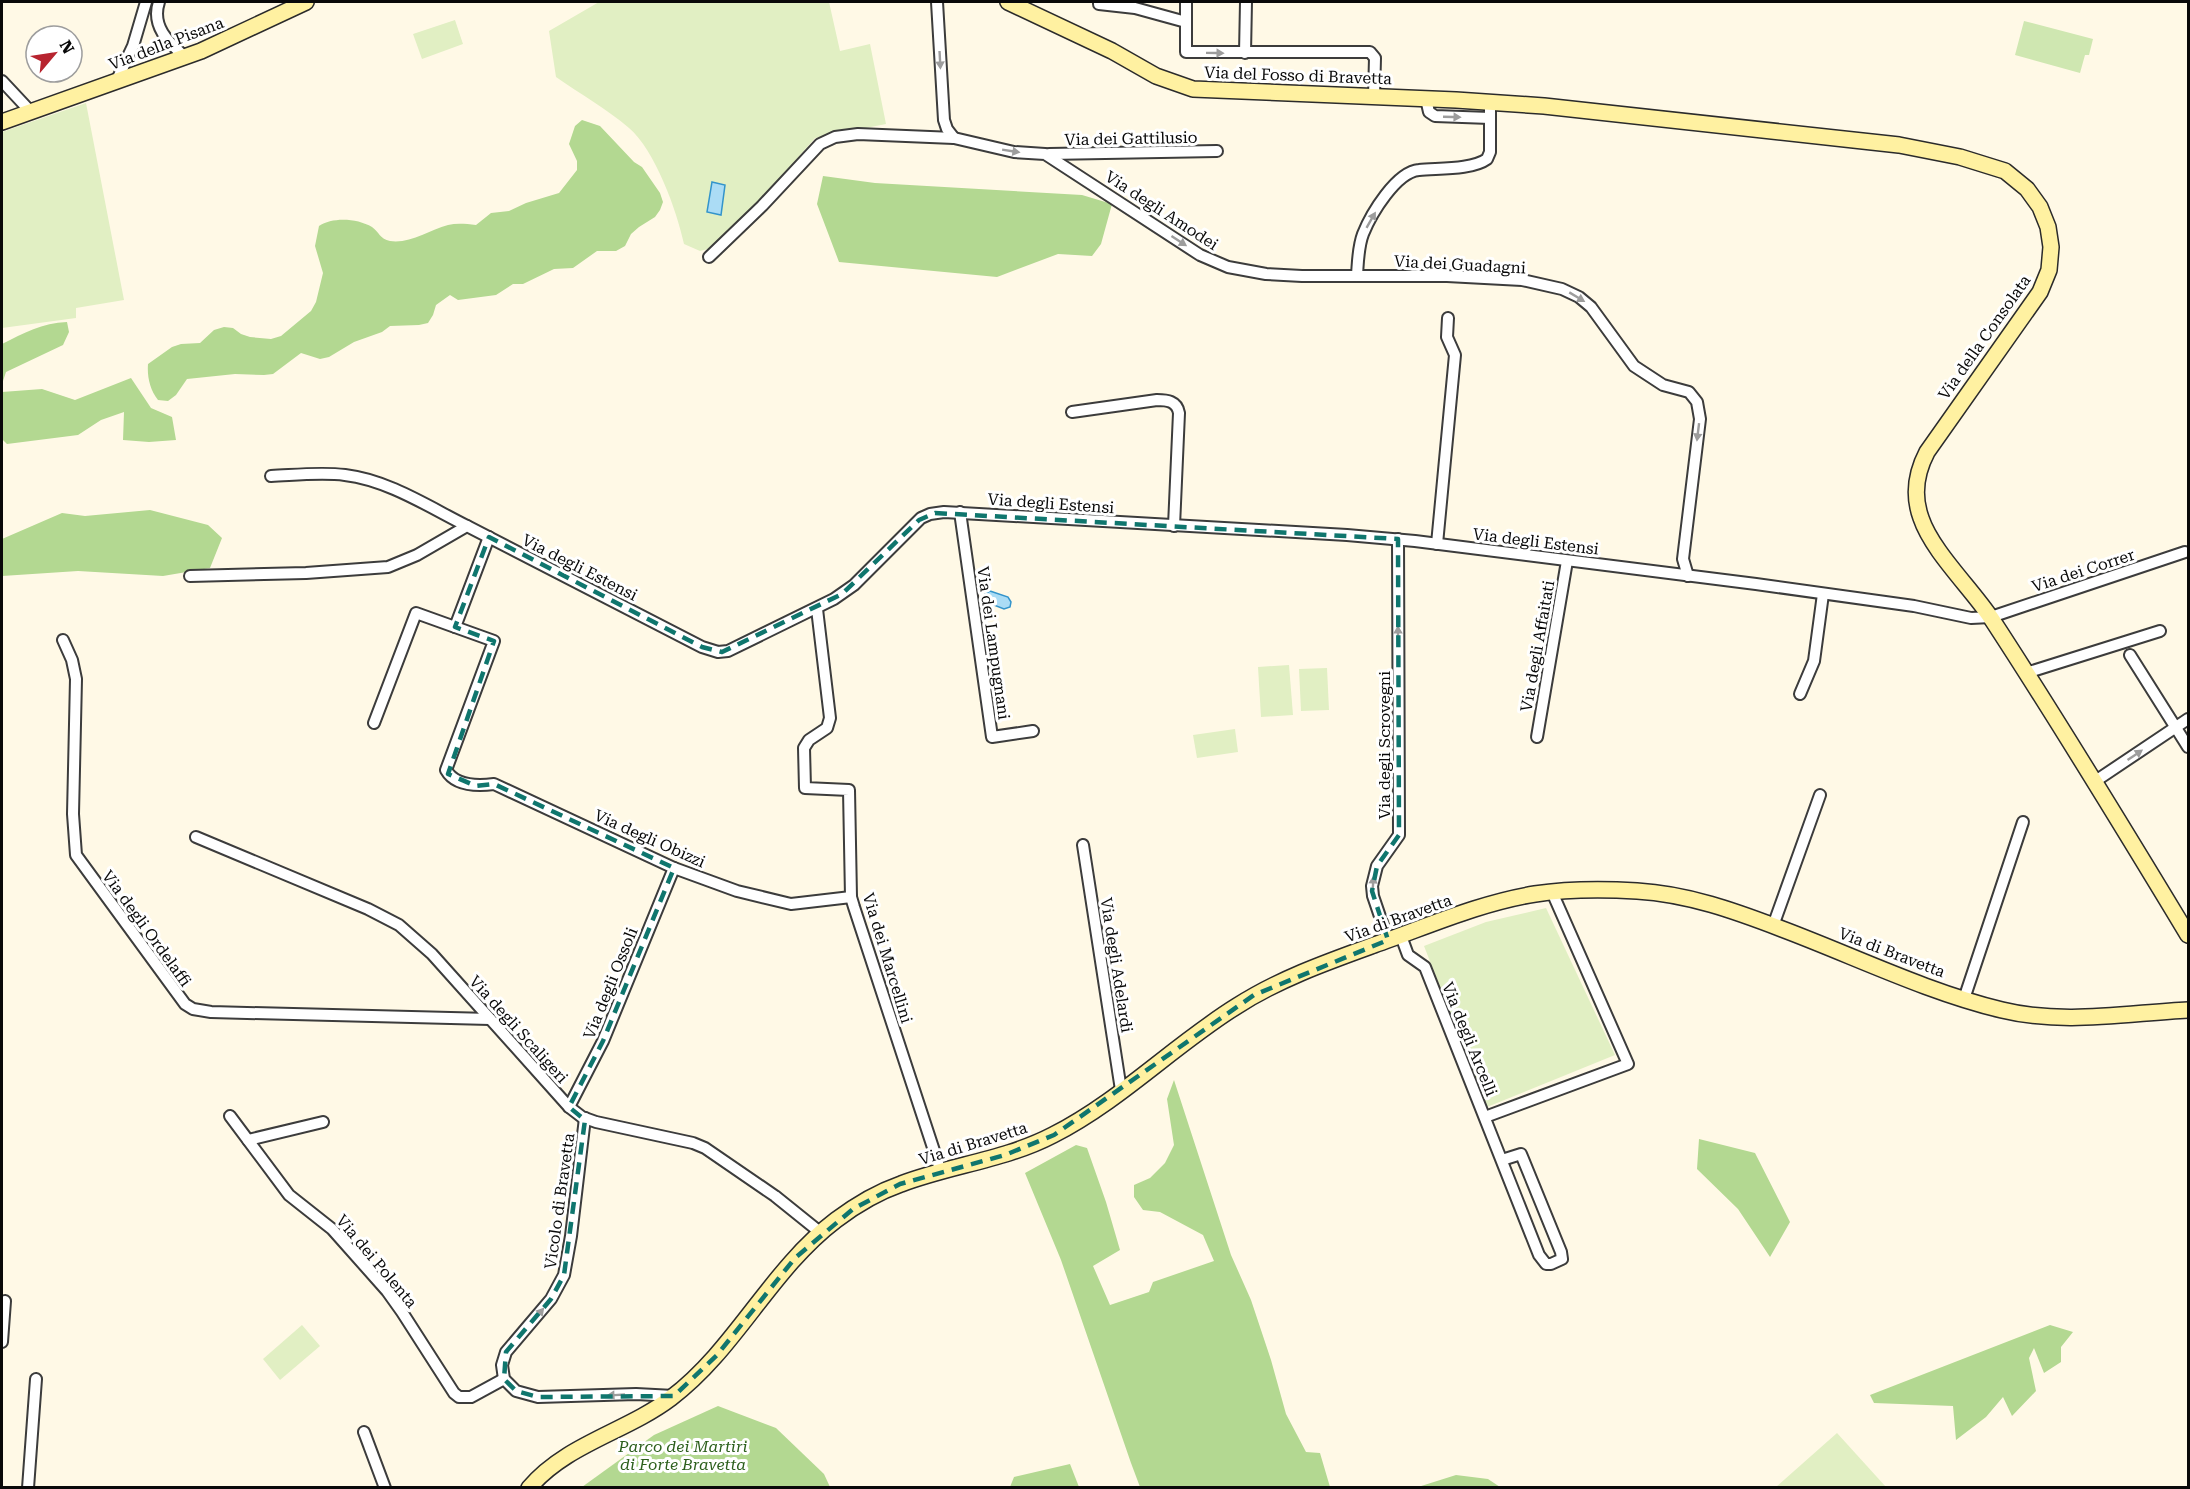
<svg xmlns="http://www.w3.org/2000/svg" width="2190" height="1489" viewBox="0 0 2190 1489" font-family="'Roboto Serif',serif">
  <style>
    .green { fill: #cfe7b1 }
    .forest { fill: #b3d891 }
    .pitch { fill: #e1efc3 }
    .water { fill: #abdcf5; stroke: #3394cb; stroke-width: 1.5 }
    .lines { fill: none; stroke-linecap: round; stroke-linejoin: round }
    .street-casing { stroke: #3c3c3c; stroke-width: 14 }
    .secondary-casing { stroke: #2b2b2b; stroke-width: 18 }
    .street { stroke: #fff; stroke-width: 10 }
    .secondary { stroke: #fff1a1; stroke-width: 15 }
    .oneway { fill: #9d9d9d }
    .marked { fill: none; stroke: #0f766e; stroke-width: 4.5; stroke-dasharray: 12 8; stroke-linejoin: round }
    .labels { text-anchor: middle; stroke-width: 6; stroke-linejoin: round; paint-order: stroke }
    .street-label { font-size: 16px; fill: #090909; stroke: #fff }
    .park-label { font-size: 16px; font-style: italic; fill: #2c5f1c; stroke: #fff }
  </style>
  <rect width="100%" height="100%" fill="#fff9e6"/>
  <path class="green" d="M 2024,21 L 2093,39 L 2089,55 L 2085,55 L 2080,73 L 2015,55 Z"/>
  <g class="forest">
    <path d="M 582,120 L 600,126 L 634,162 L 642,167 L 660,193 L 663,202 L 660,210 L 655,217 L 639,227 L 631,234 L 625,246 L 616,251 L 597,251 L 573,268 L 554,269 L 523,284 L 513,284 L 496,295 L 458,300 L 450,295 L 436,305 L 433,315 L 428,323 L 419,325 L 390,326 L 382,332 L 354,342 L 329,357 L 320,359 L 301,353 L 273,374 L 264,375 L 235,374 L 187,379 L 176,395 L 168,401 L 158,400 C 150,390 147,377 148,364 L 172,347 L 181,344 L 200,343 L 214,330 L 224,327 L 233,328 L 241,334 L 250,337 L 271,339 L 281,336 L 311,311 L 316,302 L 323,273 L 315,246 L 319,226 C 332,217 357,218 372,227 C 379,232 380,239 390,241 C 410,244 429,230 448,225 C 457,223 466,224 476,225 L 491,213 L 509,211 L 526,203 L 559,193 L 577,170 L 577,161 L 569,144 L 575,126 Z"/>
    <path d="M 823,176 L 875,183 L 1082,195 L 1112,204 L 1101,244 L 1092,256 L 1058,254 L 997,277 L 839,262 L 817,204 Z"/>
    <path d="M 67,322 L 69,332 L 63,345 L 6,372 L 2,384 L 2,344 C 24,333 42,323 67,322 Z"/>
    <path d="M 131,378 L 151,408 L 172,417 L 176,440 L 149,442 L 123,440 L 124,412 L 101,420 L 78,435 L 7,444 L 2,439 L 2,392 L 42,389 L 75,400 Z"/>
    <path d="M 150,510 L 208,525 L 222,538 L 210,568 L 163,576 L 78,571 L 2,576 L 2,539 L 62,513 L 85,516 Z"/>
    <path d="M 1174,1080 L 1231,1255 L 1251,1300 L 1271,1360 L 1286,1414 L 1306,1452 L 1320,1453 L 1330,1487 L 1140,1487 L 1131,1463 L 1061,1260 L 1025,1173 L 1076,1145 L 1087,1148 L 1106,1202 L 1120,1250 L 1093,1266 L 1110,1305 L 1149,1292 L 1153,1282 L 1214,1261 L 1203,1235 L 1160,1212 L 1143,1210 L 1134,1197 L 1134,1185 L 1150,1178 L 1165,1163 L 1174,1145 L 1167,1099 Z"/>
    <path d="M 1699,1139 L 1755,1153 L 1790,1222 L 1770,1257 L 1738,1209 L 1697,1169 Z"/>
    <path d="M 2050,1325 L 2073,1332 L 2061,1347 L 2061,1362 L 2044,1373 L 2034,1348 L 2029,1358 L 2036,1391 L 2012,1416 L 2003,1397 L 1986,1417 L 1956,1440 L 1953,1406 L 1874,1403 L 1870,1395 Z"/>
    <path d="M 718,1406 L 776,1428 L 824,1474 L 830,1487 L 582,1487 L 654,1435 Z"/>
    <path d="M 1070,1464 L 1079,1487 L 1010,1487 L 1014,1477 Z"/>
    <path d="M 1456,1475 L 1488,1479 L 1500,1487 L 1418,1487 Z"/>
  </g>
  <g class="pitch">
    <path d="M 599,2 L 829,2 L 840,51 L 870,44 L 886,124 L 815,138 L 733,232 L 708,249 L 700,251 L 684,244 C 677,211 655,150 629,128 C 607,109 580,94 556,77 L 549,31 Z"/>
    <path d="M 455,20 L 463,44 L 422,59 L 413,34 Z"/>
    <path d="M 86,103 L 124,300 L 76,308 L 76,318 L 2,328 L 2,132 Z"/>
    <path d="M 1289,665 L 1293,715 L 1261,717 L 1258,667 Z"/>
    <path d="M 1327,668 L 1329,710 L 1301,711 L 1299,669 Z"/>
    <path d="M 1235,729 L 1238,752 L 1197,758 L 1193,735 Z"/>
    <path d="M 1546,908 L 1615,1055 L 1487,1107 L 1424,946 L 1486,922 Z"/>
    <path d="M 302,1325 L 320,1346 L 280,1380 L 263,1359 Z"/>
    <path d="M 1837,1433 L 1886,1487 L 1776,1487 Z"/>
  </g>
  <g class="water">
    <path d="M 712,182 L 725,185 L 721,215 L 707,212 Z"/>
    <path d="M 990,591 L 1008,597 L 1011,602 L 1010,607 L 1004,609 L 986,602 L 983,595 Z"/>
  </g>
  <g class="lines">
    <g class="street-casing">
      <g id="street">
        <path d="M 159,2 C 151,26 168,42 185,57"/>
        <path d="M 937,2 L 944,120 L 947,129 L 954,138"/>
        <path d="M 1099,2 L 1099,4 L 1135,8 L 1186,22"/>
        <path d="M 1186,2 L 1186,52 L 1370,52 L 1375,58 L 1374,96"/>
        <path d="M 1245,53 L 1246,2"/>
        <path d="M 2,81 L 31,112"/>
        <path d="M 116,82 L 133,46 L 146,2"/>
        <path d="M 1426,99 L 1429,112 L 1435,116 L 1490,118"/>
        <path d="M 1049,154 L 1217,151"/>
        <path d="M 709,257 L 762,206 L 820,144 L 835,137 L 858,134 L 954,138 L 1014,152 L 1045,154 L 1200,255 L 1228,267 L 1266,274 L 1302,276 L 1447,276 L 1522,280 L 1562,289 L 1579,297 L 1591,307 L 1634,366 L 1663,385 L 1689,392 L 1697,402 L 1700,419 L 1683,559 L 1688,576"/>
        <path d="M 1357,275 C 1358,262 1358,247 1363,234 C 1371,214 1396,172 1419,170 C 1437,168 1472,170 1487,159 L 1490,152 L 1490,102"/>
        <path d="M 1072,412 L 1157,400 C 1167,400 1177,401 1179,413 L 1174,526"/>
        <path d="M 271,476 C 295,475 321,472 345,475 C 388,480 429,507 467,526"/>
        <path d="M 960,512 L 992,737 L 1033,731"/>
        <path d="M 1437,544 L 1455,355 L 1447,337 L 1448,318"/>
        <path d="M 190,576 L 306,573 L 388,567 L 417,555 L 467,526 L 702,647 L 718,652 L 728,651 L 834,599 L 854,585 L 921,518 L 930,514 L 944,512 L 1347,535 L 1415,541 L 1756,584 L 1914,606 L 1971,618 L 1991,617 L 2185,552"/>
        <path d="M 817,609 L 830,718 L 827,728 L 809,740 L 804,748 L 805,788 L 849,790 L 851,897 L 854,907 L 941,1172"/>
        <path d="M 455,627 L 489,537"/>
        <path d="M 63,640 L 72,660 L 76,679 L 73,814 L 76,855 L 185,1004 L 193,1009 L 211,1012 L 490,1019"/>
        <path d="M 2130,655 L 2188,747"/>
        <path d="M 2026,673 L 2160,631"/>
        <path d="M 1800,694 L 1814,661 L 1823,594"/>
        <path d="M 374,723 L 416,613 L 494,641 L 446,770 C 455,786 478,786 494,784 L 674,868 L 737,891 L 791,904 L 851,897"/>
        <path d="M 1537,737 L 1567,561"/>
        <path d="M 2094,782 L 2188,719"/>
        <path d="M 196,837 L 368,909 L 399,925 L 432,954 L 569,1107 L 582,1117 L 596,1122 L 693,1143 L 705,1148 L 775,1196 L 821,1233"/>
        <path d="M 1083,845 L 1121,1090"/>
        <path d="M 1773,926 L 1820,795"/>
        <path d="M 1401,936 L 1408,955 L 1425,967 L 1539,1255 L 1546,1264 L 1551,1264 L 1562,1259 L 1561,1252 L 1523,1159 L 1521,1154 L 1502,1160"/>
        <path d="M 1388,940 L 1373,896 L 1372,886 L 1377,866 L 1399,835 L 1398,539"/>
        <path d="M 1964,999 L 2023,822"/>
        <path d="M 569,1107 L 603,1041 L 674,868"/>
        <path d="M 230,1116 L 289,1195 L 332,1229 L 387,1291 L 402,1312 L 454,1393 L 459,1397 L 471,1397 L 504,1379"/>
        <path d="M 1485,1117 L 1628,1064 L 1552,892"/>
        <path d="M 585,1118 L 571,1236 L 564,1275 L 551,1299 L 506,1352 L 502,1365 L 504,1379 L 516,1391 L 538,1397 L 636,1394 L 674,1396"/>
        <path d="M 248,1140 L 323,1122"/>
        <path d="M 2,1342 L 5,1301"/>
        <path d="M 364,1432 L 385,1488"/>
        <path d="M 28,1488 L 36,1379"/>
      </g>
    </g>
    <g class="secondary-casing">
      <g id="secondary">
        <path d="M 1008,2 L 1112,51 L 1156,76 L 1193,89 L 1456,100 L 1544,106 L 1899,145 L 1960,157 L 2005,171 L 2027,189 L 2040,207 L 2048,227 L 2051,247 L 2049,270 L 2040,292 L 1927,452 C 1916,473 1913,496 1921,518 C 1932,551 1971,588 1991,618 C 2059,722 2124,829 2188,935"/>
        <path d="M 2,122 L 201,51 L 306,2"/>
        <path d="M 529,1488 C 566,1444 626,1432 671,1398 C 736,1349 770,1270 836,1220 C 856,1205 878,1192 901,1184 C 951,1165 1005,1160 1053,1135 C 1120,1101 1174,1045 1237,1006 C 1279,979 1327,962 1374,945 C 1426,927 1479,903 1535,894 C 1568,889 1603,889 1637,891 C 1688,894 1735,911 1782,929 C 1854,956 1927,992 2002,1010 C 2063,1025 2127,1013 2188,1010"/>
      </g>
    </g>
    <use href="#street" class="street"/>
    <use href="#secondary" class="secondary"/>
  </g>
  <defs><path id="oneway-solid" d="M-6-.8H1V-3.2L6.5 0L1 3.2V.8H-6Z" transform="scale(1.5)"/></defs>
  <g class="oneway">
    <use href="#oneway-solid" transform="translate(1215 53) rotate(1)"/>
    <use href="#oneway-solid" transform="translate(940 60) rotate(87)"/>
    <use href="#oneway-solid" transform="translate(1452 117) rotate(2)"/>
    <use href="#oneway-solid" transform="translate(1011 151) rotate(9)"/>
    <use href="#oneway-solid" transform="translate(1371 220) rotate(-60)"/>
    <use href="#oneway-solid" transform="translate(1179 241) rotate(33)"/>
    <use href="#oneway-solid" transform="translate(1577 297) rotate(31)"/>
    <use href="#oneway-solid" transform="translate(1698 432) rotate(97)"/>
    <use href="#oneway-solid" transform="translate(1398 635) rotate(-90)"/>
    <use href="#oneway-solid" transform="translate(2135 755) rotate(-34)"/>
    <use href="#oneway-solid" transform="translate(1373 885) rotate(-86)"/>
    <use href="#oneway-solid" transform="translate(538 1315) rotate(-50)"/>
    <use href="#oneway-solid" transform="translate(616 1395) rotate(177)"/>
  </g>
  <path class="marked" d="M 935,513 L 1398,539 L 1399,835 L 1377,866 L 1372,891 L 1388,940 L 1254,995 L 1054,1135 L 1005,1155 L 900,1184 L 853,1209 L 795,1258 L 717,1355 L 674,1396 L 538,1397 L 516,1391 L 504,1379 L 506,1352 L 551,1299 L 564,1275 L 585,1120 L 569,1107 L 603,1041 L 674,868 L 494,784 L 476,786 L 448,774 L 494,641 L 455,627 L 489,537 L 702,647 L 722,652 L 842,594 L 919,520 Z"/>
  <g class="labels">
    <g class="street-label">
      <text transform="translate(166 43) rotate(-21)" y="6">Via della Pisana</text>
      <text transform="translate(1298 75) rotate(2)" y="6">Via del Fosso di Bravetta</text>
      <text transform="translate(1131 138) rotate(-1)" y="6">Via dei Gattilusio</text>
      <text transform="translate(1162 210) rotate(33)" y="6">Via degli Amodei</text>
      <text transform="translate(1460 264) rotate(3)" y="6">Via dei Guadagni</text>
      <text transform="translate(1984 337) rotate(-55)" y="6">Via della Consolata</text>
      <text transform="translate(1051 503) rotate(4)" y="6">Via degli Estensi</text>
      <text transform="translate(1536 541) rotate(7)" y="6">Via degli Estensi</text>
      <text transform="translate(580 567) rotate(27)" y="6">Via degli Estensi</text>
      <text transform="translate(2083 570) rotate(-18)" y="6">Via dei Correr</text>
      <text transform="translate(994 643) rotate(82)" y="6">Via dei Lampugnani</text>
      <text transform="translate(1537 646) rotate(-80)" y="6">Via degli Affaitati</text>
      <text transform="translate(1384 745) rotate(-90)" y="6">Via degli Scrovegni</text>
      <text transform="translate(650 838) rotate(24)" y="6">Via degli Obizzi</text>
      <text transform="translate(1398 918) rotate(-20)" y="6">Via di Bravetta</text>
      <text transform="translate(147 928) rotate(54)" y="6">Via degli Ordelaffi</text>
      <text transform="translate(1892 952) rotate(21)" y="6">Via di Bravetta</text>
      <text transform="translate(888 958) rotate(73)" y="6">Via dei Marcellini</text>
      <text transform="translate(1117 965) rotate(81)" y="6">Via degli Adelardi</text>
      <text transform="translate(610 983) rotate(-68)" y="6">Via degli Ossoli</text>
      <text transform="translate(519 1029) rotate(48)" y="6">Via degli Scaligeri</text>
      <text transform="translate(1470 1039) rotate(68)" y="6">Via degli Arcelli</text>
      <text transform="translate(973 1143) rotate(-17)" y="6">Via di Bravetta</text>
      <text transform="translate(559 1201) rotate(-82)" y="6">Vicolo di Bravetta</text>
      <text transform="translate(377 1261) rotate(50)" y="6">Via dei Polenta</text>
    </g>
    <g class="park-label">
      <text x="683" y="1452">Parco dei Martiri<tspan x="683" dy="18">di Forte Bravetta</tspan></text>
    </g>
  </g>
  <rect width="2190" height="1489" fill="none" stroke="#090909" stroke-width="6"/>
  <g transform="translate(54 54) rotate(61)"><circle r="28" fill="#ffffff" stroke="#9d9d9d" stroke-width="1.5"/>
  <path d="M0-4.5L10 22L0 15L-10 22Z" fill="#b7242f"/>
  <text y="-9" font-size="16" font-weight="bold" text-anchor="middle" fill="#090909">N</text>
  </g>
</svg>
